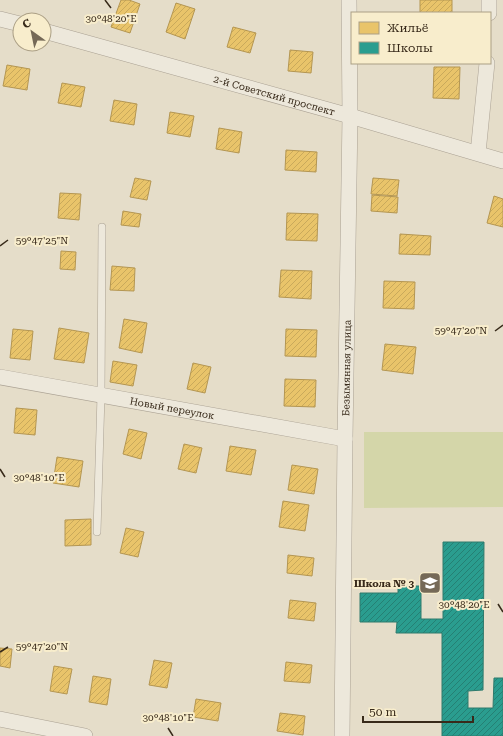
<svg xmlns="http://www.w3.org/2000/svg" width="503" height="736" viewBox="0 0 503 736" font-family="'Roboto Serif',serif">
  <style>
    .pitch { fill: #d4d6a9 }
    .homes { fill: url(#homes-hatch); stroke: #b49652 }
    .schools { fill: url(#schools-hatch); stroke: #2e7a6c }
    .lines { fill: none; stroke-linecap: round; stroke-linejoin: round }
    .service-casing { stroke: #aaa193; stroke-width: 8 }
    .minor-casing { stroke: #aaa193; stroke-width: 16 }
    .service { stroke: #ede8db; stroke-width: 7 }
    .minor { stroke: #ede8db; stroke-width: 15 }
    .ticks { fill: none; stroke: #382a1a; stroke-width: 1.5 }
    .labels { text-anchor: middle; stroke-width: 4; stroke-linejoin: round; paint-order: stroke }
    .street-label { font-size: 10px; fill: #382a1a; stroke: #f8edcc }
    .poi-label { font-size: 10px; font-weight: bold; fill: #382a1a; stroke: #f8edcc; text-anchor: end }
    .ticks-label { font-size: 10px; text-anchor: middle; fill: #382a1a; stroke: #f8edcc; stroke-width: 4; stroke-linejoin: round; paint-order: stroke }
  </style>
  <defs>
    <pattern id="homes-hatch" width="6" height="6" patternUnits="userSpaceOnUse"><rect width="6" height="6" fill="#e9c46a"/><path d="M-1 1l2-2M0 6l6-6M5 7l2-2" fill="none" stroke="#c9a95b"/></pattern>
    <pattern id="schools-hatch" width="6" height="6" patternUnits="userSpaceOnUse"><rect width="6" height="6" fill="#2a9d8f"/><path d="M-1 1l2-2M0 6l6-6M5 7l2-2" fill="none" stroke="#258074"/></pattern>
  </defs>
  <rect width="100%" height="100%" fill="#e5ddc9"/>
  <path class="pitch" d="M 364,432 L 503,432 L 503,507 L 364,508 Z"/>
  <g class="homes">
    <path d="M 121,0 L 129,0 L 140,4 L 130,33 L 111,27 Z"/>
    <rect x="420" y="0" width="32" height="13"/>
    <path d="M 176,3 L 195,9 L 185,39 L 166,32 Z"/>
    <path d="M 233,27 L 256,33 L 250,53 L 227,47 Z"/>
    <path d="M 290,50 L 313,52 L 311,73 L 288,71 Z"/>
    <path d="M 7,65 L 30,69 L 27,90 L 3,86 Z"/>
    <path d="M 434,67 L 460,67 L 459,99 L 433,98 Z"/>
    <path d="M 62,83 L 85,87 L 81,107 L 58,103 Z"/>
    <path d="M 114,100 L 137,104 L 134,125 L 110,121 Z"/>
    <path d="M 170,112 L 194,116 L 190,137 L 167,133 Z"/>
    <path d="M 219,128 L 242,132 L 239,153 L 216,149 Z"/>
    <path d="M 286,150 L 317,152 L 316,172 L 285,170 Z"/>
    <path d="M 135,178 L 151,181 L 147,200 L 130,197 Z"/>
    <path d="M 373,178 L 399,180 L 397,196 L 371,194 Z"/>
    <path d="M 60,193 L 81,194 L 79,220 L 58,218 Z"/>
    <path d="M 372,195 L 398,197 L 397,213 L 371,211 Z"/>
    <path d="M 494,196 L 503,199 L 503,227 L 487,223 Z"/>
    <path d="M 123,211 L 141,214 L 139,227 L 121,225 Z"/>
    <path d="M 287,213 L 318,214 L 317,241 L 286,240 Z"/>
    <path d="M 400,234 L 431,236 L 430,255 L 399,254 Z"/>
    <path d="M 61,251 L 76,252 L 75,270 L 60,269 Z"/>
    <path d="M 112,266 L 135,268 L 134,291 L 110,290 Z"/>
    <path d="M 281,270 L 312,271 L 311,299 L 279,297 Z"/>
    <path d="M 384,281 L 415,282 L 414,309 L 383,308 Z"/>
    <path d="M 124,319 L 147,323 L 142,353 L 119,348 Z"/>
    <path d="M 59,328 L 89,333 L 84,363 L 54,359 Z"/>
    <path d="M 13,329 L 33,331 L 30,360 L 10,358 Z"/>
    <path d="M 286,329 L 317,330 L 316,357 L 285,356 Z"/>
    <path d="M 385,344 L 416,347 L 413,374 L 382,370 Z"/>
    <path d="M 113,361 L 137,365 L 133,386 L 110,382 Z"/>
    <path d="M 193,363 L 211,367 L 205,393 L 187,389 Z"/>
    <path d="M 285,379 L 316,380 L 315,407 L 284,406 Z"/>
    <path d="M 16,408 L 37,410 L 35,435 L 14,433 Z"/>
    <path d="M 129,429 L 147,433 L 141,459 L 123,454 Z"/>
    <path d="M 184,444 L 202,448 L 196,473 L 178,469 Z"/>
    <path d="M 230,446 L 256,450 L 251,475 L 226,471 Z"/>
    <path d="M 57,457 L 83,461 L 79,487 L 53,483 Z"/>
    <path d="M 292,465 L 318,469 L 314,494 L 288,490 Z"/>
    <path d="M 283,501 L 309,505 L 305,531 L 279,527 Z"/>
    <path d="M 91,519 L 91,545 L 65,546 L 65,520 Z"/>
    <path d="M 126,528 L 144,532 L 138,557 L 120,553 Z"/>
    <path d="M 288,555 L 314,558 L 312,576 L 287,573 Z"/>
    <path d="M 290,600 L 316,603 L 314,621 L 288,618 Z"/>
    <path d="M 0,648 L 12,649 L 10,668 L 0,666 Z"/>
    <path d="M 154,660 L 172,663 L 167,688 L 149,685 Z"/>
    <path d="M 286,662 L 312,665 L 310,683 L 284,681 Z"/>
    <path d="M 54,666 L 72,669 L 67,694 L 50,691 Z"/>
    <path d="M 93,676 L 111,679 L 107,705 L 89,702 Z"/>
    <path d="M 196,699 L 221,703 L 218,721 L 193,717 Z"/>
    <path d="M 280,713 L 305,716 L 303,735 L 277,731 Z"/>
  </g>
  <path class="schools" d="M 443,542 L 484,542 L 483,690 L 468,691 L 468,708 L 493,708 L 494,678 L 503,678 L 503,735 L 502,736 L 442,736 L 442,633 L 396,633 L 397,622 L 360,622 L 360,593 L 398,593 L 398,586 L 421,586 L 421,619 L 443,619 Z"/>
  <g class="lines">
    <g class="service-casing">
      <path id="service" d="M 97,532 L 101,395 L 102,227"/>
    </g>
    <g class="minor-casing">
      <g id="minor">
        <path d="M 489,0 L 489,13"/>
        <path d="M 0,19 L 20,24"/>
        <path id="s1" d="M 44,31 L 350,116 L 503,161"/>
        <path d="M 478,153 L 487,63"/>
        <path id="s2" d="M 0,377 L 345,439"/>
        <path d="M 0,719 L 85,736"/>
        <path id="s3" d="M 342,736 L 345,439 L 350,116 L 349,0"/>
      </g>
    </g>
    <use href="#service" class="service"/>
    <use href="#minor" class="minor"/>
  </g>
  <path class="ticks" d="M 105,0 L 111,8M 0,246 L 8,240M 495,331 L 503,325M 0,469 L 5,477M 498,604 L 503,612M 0,652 L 8,647M 168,728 L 173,736"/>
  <defs>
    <g id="school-square" transform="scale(1.15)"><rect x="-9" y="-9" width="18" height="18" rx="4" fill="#756957" stroke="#f8edcc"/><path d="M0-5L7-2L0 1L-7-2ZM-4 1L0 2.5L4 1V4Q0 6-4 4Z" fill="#fff"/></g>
  </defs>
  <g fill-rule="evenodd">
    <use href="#school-square" x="430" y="583"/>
  </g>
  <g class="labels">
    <g class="street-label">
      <text dy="4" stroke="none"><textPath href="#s1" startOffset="239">2-й Советский проспект</textPath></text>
      <text dy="4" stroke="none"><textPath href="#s3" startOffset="368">Безымянная улица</textPath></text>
      <text dy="4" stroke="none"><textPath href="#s2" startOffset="175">Новый переулок</textPath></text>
    </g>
    <g class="poi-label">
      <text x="414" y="587">Школа № 3</text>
    </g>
  </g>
  <g class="ticks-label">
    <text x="111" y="22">30°48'20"E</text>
    <text x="42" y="244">59°47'25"N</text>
    <text x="461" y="334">59°47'20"N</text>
    <text x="39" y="481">30°48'10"E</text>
    <text x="464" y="608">30°48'20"E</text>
    <text x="42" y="650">59°47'20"N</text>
    <text x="168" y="721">30°48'10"E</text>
  </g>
  <rect x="351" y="12" width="140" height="52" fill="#f8edcc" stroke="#ab9f85"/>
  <rect x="359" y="22" width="20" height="12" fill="#e9c46a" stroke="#ab9f85"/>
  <text x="387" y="32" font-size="12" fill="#382a1a">Жильё</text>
  <rect x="359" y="42" width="20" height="12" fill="#2a9d8f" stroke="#ab9f85"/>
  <text x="387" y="52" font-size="12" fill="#382a1a">Школы</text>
  <g transform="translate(32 32) rotate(327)"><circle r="19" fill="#f8edcc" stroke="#ab9f85"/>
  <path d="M0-3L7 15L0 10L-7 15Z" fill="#756957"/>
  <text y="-6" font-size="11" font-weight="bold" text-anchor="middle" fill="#382a1a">С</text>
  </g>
  <path d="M363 716v6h110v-6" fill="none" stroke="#382a1a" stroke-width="2"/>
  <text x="369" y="716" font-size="12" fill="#382a1a" stroke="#f8edcc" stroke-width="3" paint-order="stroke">50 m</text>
</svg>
